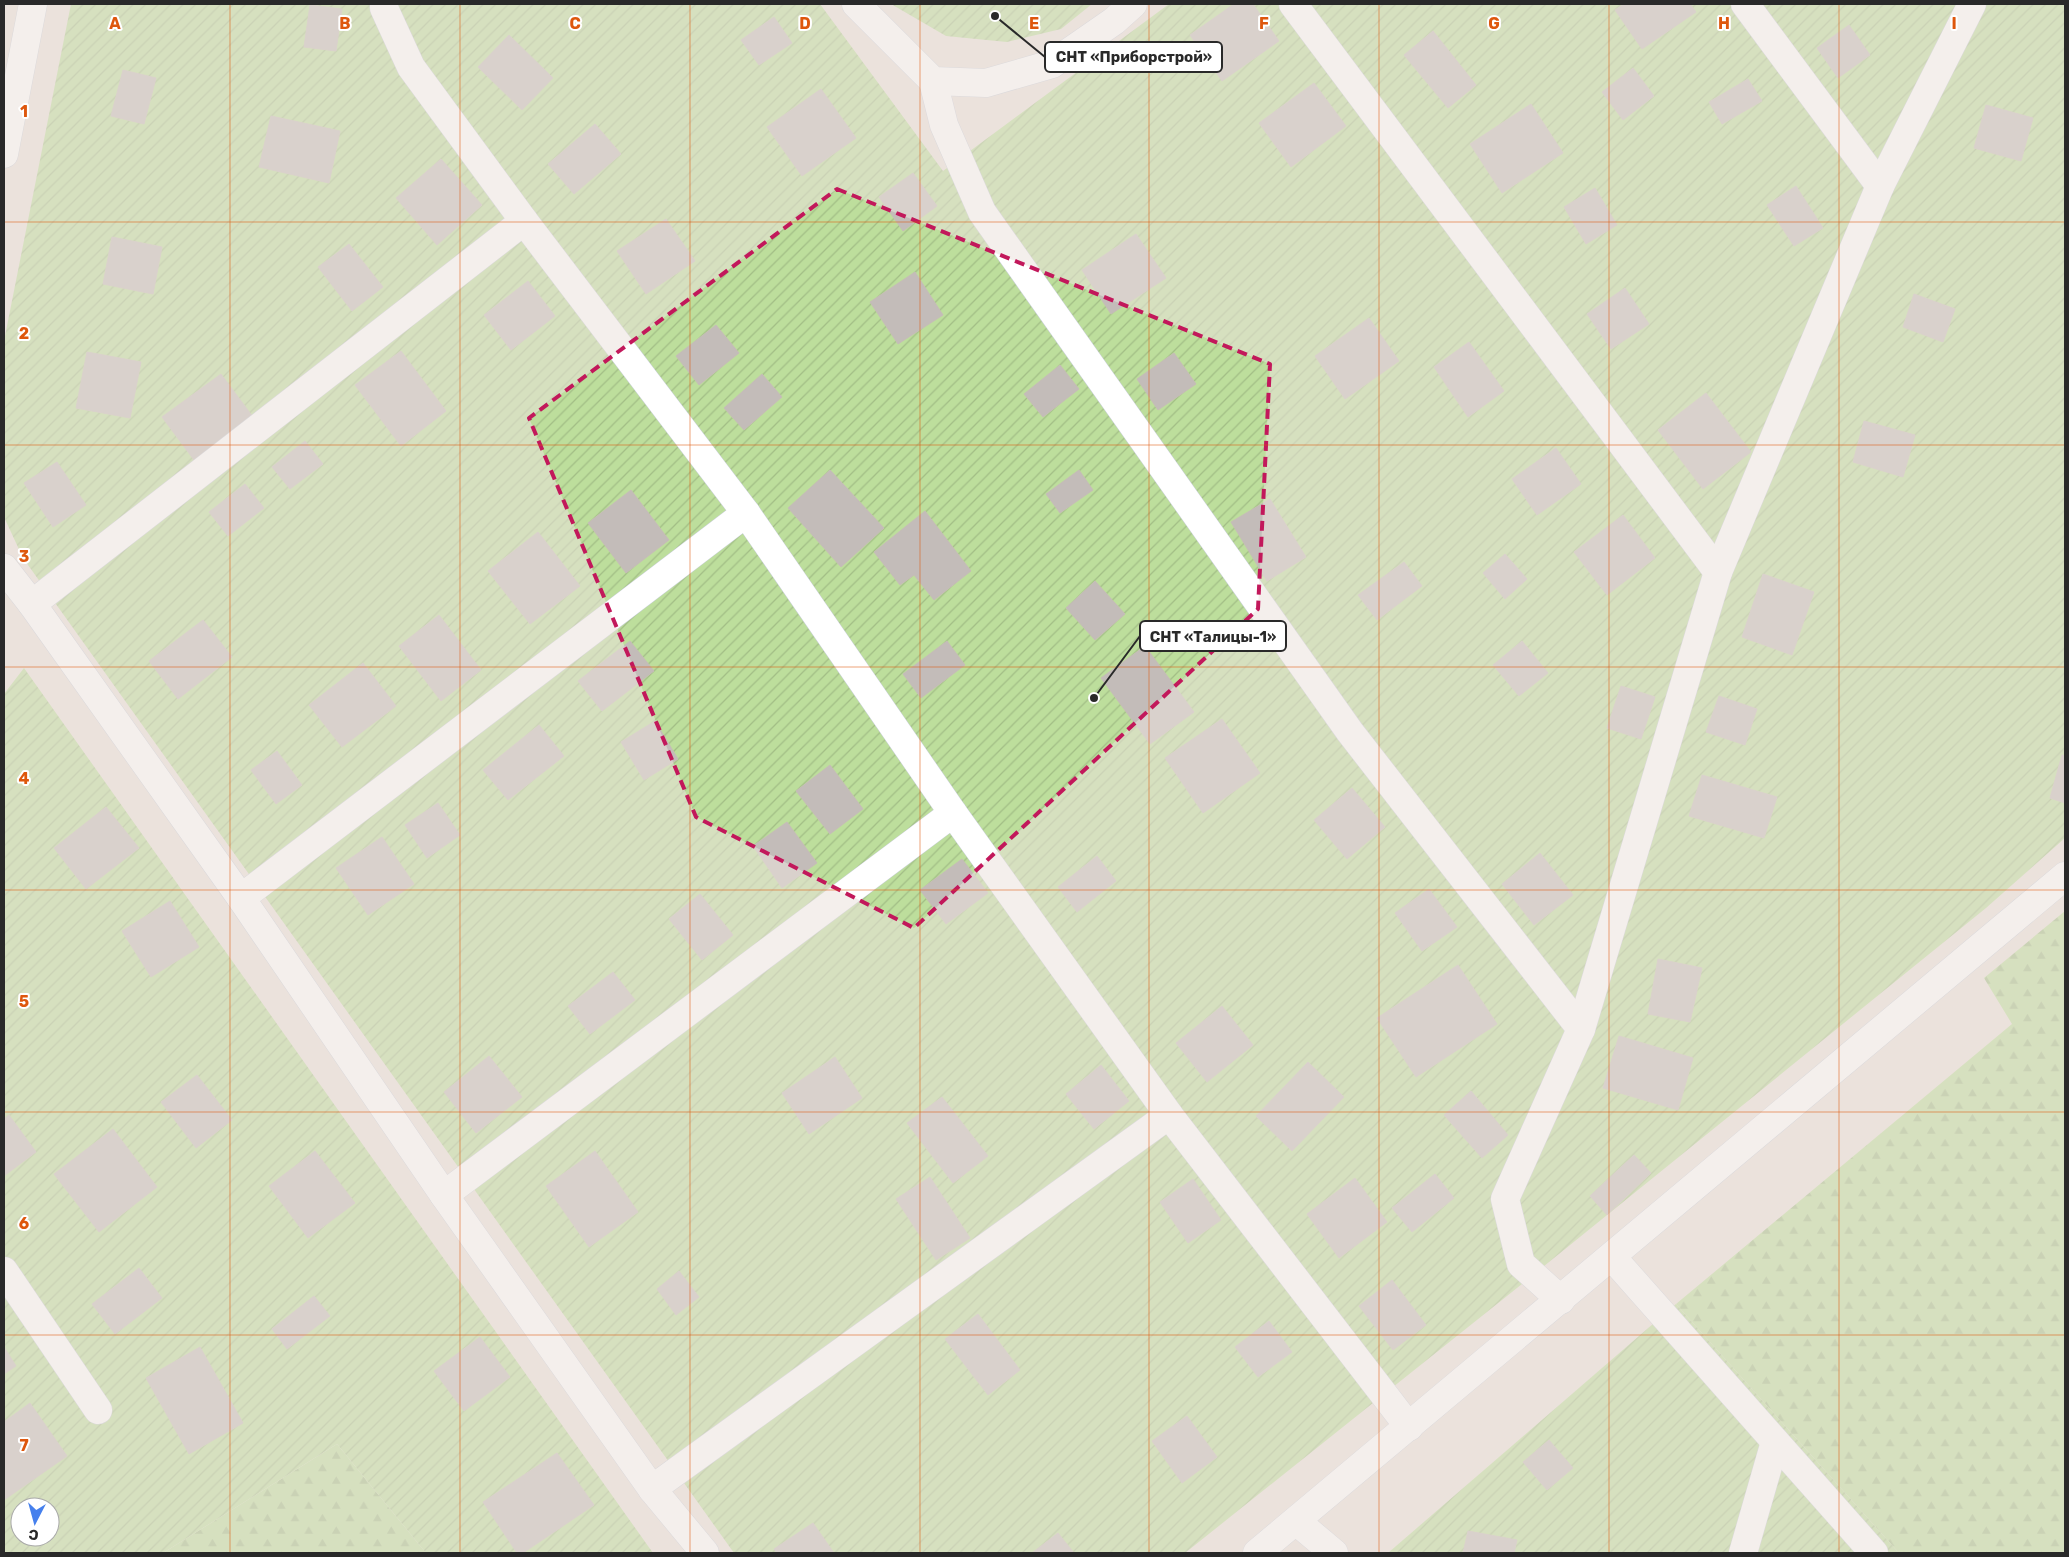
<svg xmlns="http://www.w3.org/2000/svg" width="2069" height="1557" viewBox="0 0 2069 1557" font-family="Rubik,sans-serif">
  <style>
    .forest { fill: url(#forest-firs) }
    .garden { fill: url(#garden-furrows); fill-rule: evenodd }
    .building { fill: #c3bcb9; stroke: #c6beb6 }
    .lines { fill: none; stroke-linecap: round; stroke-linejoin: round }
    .minor-casing { stroke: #cad0da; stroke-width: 29 }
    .minor { stroke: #fff; stroke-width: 28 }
    .marked { fill: none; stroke: #c2185b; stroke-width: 4; stroke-dasharray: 10 6; stroke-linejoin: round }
    .grid { fill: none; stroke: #de570d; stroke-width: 1; stroke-opacity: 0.55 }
    .grid-label { font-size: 16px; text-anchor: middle; font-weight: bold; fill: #de570d; stroke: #fff; stroke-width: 4; stroke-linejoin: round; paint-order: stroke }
    .leader { fill: none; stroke: #292929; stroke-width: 2 }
    .callout-dot { fill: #292929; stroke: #fff; stroke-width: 2 }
    .callout { fill: #fff; stroke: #292929; stroke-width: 2 }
    .callout-label { font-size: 15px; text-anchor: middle; font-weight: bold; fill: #292929 }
  </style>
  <defs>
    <pattern id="forest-firs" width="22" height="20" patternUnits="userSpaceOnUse" patternTransform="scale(1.25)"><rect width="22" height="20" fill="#bdde9c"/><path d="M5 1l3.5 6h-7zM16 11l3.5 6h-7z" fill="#a2be86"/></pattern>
    <pattern id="garden-furrows" width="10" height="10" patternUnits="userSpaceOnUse" patternTransform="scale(1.25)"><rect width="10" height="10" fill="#bdde9c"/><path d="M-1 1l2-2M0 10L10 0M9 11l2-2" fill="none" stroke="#a2be86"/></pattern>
  </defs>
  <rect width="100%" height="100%" fill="#ebe2dc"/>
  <g class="forest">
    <path d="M 2065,911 L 2065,1553 L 1899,1553 L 1676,1304 L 2012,1024 L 1984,978 Z"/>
    <path d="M 337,1444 L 426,1553 L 163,1553 Z"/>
  </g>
  <g class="garden">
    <path d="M 71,4 L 820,4 L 943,171 L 1169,4 L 2065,4 L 2065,838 L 1986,908 L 1512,1292 L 1185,1553 L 734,1553 L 23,558 L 4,517 L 4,341 Z"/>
    <path d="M 891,4 L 1092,4 L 1061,29 L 1007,42 L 946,36 Z"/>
    <path d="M 24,668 L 653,1553 L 426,1553 L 337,1444 L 163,1553 L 4,1553 L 4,694 ZM 20,1507 L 50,1507 L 50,1537 L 20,1537 Z"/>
    <path d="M 1676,1304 L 1899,1553 L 1388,1553 Z"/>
  </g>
  <g class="building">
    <path d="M 1234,4 L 1253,4 L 1279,41 L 1222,81 L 1190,35 Z"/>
    <path d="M 1624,4 L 1690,4 L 1696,12 L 1642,49 L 1615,10 Z"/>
    <path d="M 310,5 L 342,9 L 336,51 L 304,47 Z"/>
    <path d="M 774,17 L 792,43 L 759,65 L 741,40 Z"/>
    <path d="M 1849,25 L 1870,55 L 1838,78 L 1817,48 Z"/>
    <path d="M 1433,31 L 1476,85 L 1448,108 L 1404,55 Z"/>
    <path d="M 509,35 L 553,78 L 522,110 L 478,67 Z"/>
    <path d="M 1633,68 L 1654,96 L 1623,120 L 1602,92 Z"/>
    <path d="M 123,70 L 156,78 L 144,124 L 111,116 Z"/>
    <path d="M 1748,79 L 1762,101 L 1722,124 L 1709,102 Z"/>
    <path d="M 1314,83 L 1346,126 L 1291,167 L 1259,123 Z"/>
    <path d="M 821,89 L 856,138 L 802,176 L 767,127 Z"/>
    <path d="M 1531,104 L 1563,153 L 1502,193 L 1470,144 Z"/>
    <path d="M 1986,105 L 2033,118 L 2021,161 L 1974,148 Z"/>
    <path d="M 271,116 L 340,131 L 329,183 L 259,167 Z"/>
    <path d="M 595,124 L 621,154 L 574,194 L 548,164 Z"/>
    <path d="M 441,159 L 482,205 L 437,245 L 396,198 Z"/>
    <path d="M 913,173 L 937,206 L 903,231 L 879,197 Z"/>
    <path d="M 1796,186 L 1823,228 L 1794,246 L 1767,205 Z"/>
    <path d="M 1595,188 L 1617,225 L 1586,244 L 1564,207 Z"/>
    <path d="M 666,219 L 695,261 L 646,294 L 617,251 Z"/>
    <path d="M 1136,234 L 1166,278 L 1111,314 L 1082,270 Z"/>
    <path d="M 112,237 L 162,247 L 153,294 L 103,284 Z"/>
    <path d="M 349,244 L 383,287 L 352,311 L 318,267 Z"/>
    <path d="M 915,272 L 943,315 L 898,344 L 870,302 Z"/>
    <path d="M 528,281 L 555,316 L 511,350 L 484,315 Z"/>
    <path d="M 1625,288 L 1649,324 L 1611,349 L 1587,314 Z"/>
    <path d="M 1914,294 L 1955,309 L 1943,342 L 1903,327 Z"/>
    <path d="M 1369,318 L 1399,361 L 1345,399 L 1315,356 Z"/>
    <path d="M 716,325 L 739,353 L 699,385 L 676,356 Z"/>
    <path d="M 1469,342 L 1504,391 L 1468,417 L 1434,367 Z"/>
    <path d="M 401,351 L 446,411 L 401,446 L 355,385 Z"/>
    <path d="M 87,352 L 141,362 L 130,418 L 76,408 Z"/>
    <path d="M 1174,353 L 1196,384 L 1158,410 L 1137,379 Z"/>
    <path d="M 1060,365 L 1079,389 L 1043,417 L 1024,394 Z"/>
    <path d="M 221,374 L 253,417 L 194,460 L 162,417 Z"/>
    <path d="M 762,374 L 782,397 L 744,430 L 724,408 Z"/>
    <path d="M 1706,393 L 1751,452 L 1703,489 L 1658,430 Z"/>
    <path d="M 1864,421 L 1915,435 L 1903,477 L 1853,462 Z"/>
    <path d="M 305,441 L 323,464 L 290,489 L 272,467 Z"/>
    <path d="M 1556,448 L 1581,484 L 1537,515 L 1512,479 Z"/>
    <path d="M 57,462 L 86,505 L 53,527 L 24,483 Z"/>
    <path d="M 830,470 L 884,528 L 841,567 L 788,508 Z"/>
    <path d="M 1079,470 L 1093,490 L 1060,513 L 1046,494 Z"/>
    <path d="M 245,484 L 264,508 L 228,536 L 209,512 Z"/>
    <path d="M 631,490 L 669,540 L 626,573 L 588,523 Z"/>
    <path d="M 1270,499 L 1306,557 L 1267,581 L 1231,522 Z"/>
    <path d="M 925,511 L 971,571 L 934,600 L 914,575 L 900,585 L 874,552 Z"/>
    <path d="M 1623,515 L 1655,558 L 1607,595 L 1574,552 Z"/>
    <path d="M 538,532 L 580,586 L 530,624 L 488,571 Z"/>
    <path d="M 1505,554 L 1527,579 L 1505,599 L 1483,573 Z"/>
    <path d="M 1404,562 L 1422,586 L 1377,620 L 1358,595 Z"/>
    <path d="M 1763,574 L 1814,592 L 1792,655 L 1742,637 Z"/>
    <path d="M 1095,581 L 1125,614 L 1095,640 L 1066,608 Z"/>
    <path d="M 439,615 L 481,670 L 441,701 L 399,646 Z"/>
    <path d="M 203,620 L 232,657 L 178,699 L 149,661 Z"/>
    <path d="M 630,641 L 654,671 L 602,711 L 578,681 Z"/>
    <path d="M 947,641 L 965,665 L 921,698 L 903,674 Z"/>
    <path d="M 1522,641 L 1548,673 L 1519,696 L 1493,665 Z"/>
    <path d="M 1145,646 L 1194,712 L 1150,744 L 1101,678 Z"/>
    <path d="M 363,663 L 396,706 L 342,747 L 309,705 Z"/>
    <path d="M 1621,686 L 1655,697 L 1641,739 L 1607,728 Z"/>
    <path d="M 1719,696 L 1757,709 L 1745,745 L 1706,732 Z"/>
    <path d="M 1222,719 L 1260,773 L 1203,813 L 1165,758 Z"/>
    <path d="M 655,721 L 678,759 L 644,780 L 621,742 Z"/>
    <path d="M 539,725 L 564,756 L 508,800 L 483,770 Z"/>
    <path d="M 277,751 L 302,785 L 276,804 L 251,770 Z"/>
    <path d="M 2062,755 L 2065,756 L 2065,803 L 2050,798 Z"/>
    <path d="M 830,765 L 863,809 L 830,834 L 796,791 Z"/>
    <path d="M 1702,775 L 1777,797 L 1764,838 L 1689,816 Z"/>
    <path d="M 1352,788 L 1385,827 L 1347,859 L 1314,820 Z"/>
    <path d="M 438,803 L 460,835 L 427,858 L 405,825 Z"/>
    <path d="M 106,807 L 139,848 L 86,889 L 54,848 Z"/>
    <path d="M 787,822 L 817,863 L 782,888 L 753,846 Z"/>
    <path d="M 382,837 L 414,884 L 368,915 L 336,868 Z"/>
    <path d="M 1540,853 L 1573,895 L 1534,925 L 1502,884 Z"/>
    <path d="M 1097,856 L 1116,881 L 1077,912 L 1058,887 Z"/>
    <path d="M 962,859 L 988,893 L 946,924 L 920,890 Z"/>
    <path d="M 1429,889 L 1457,927 L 1422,951 L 1395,913 Z"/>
    <path d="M 700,894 L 733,935 L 702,960 L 669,919 Z"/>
    <path d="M 170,901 L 199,947 L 151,977 L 122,931 Z"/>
    <path d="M 1658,959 L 1702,968 L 1690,1022 L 1648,1014 Z"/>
    <path d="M 1458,965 L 1497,1024 L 1416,1077 L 1377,1018 Z"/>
    <path d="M 613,972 L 635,1000 L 590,1034 L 568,1006 Z"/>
    <path d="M 1222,1006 L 1253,1045 L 1207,1082 L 1176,1043 Z"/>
    <path d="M 1619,1036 L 1693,1058 L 1678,1110 L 1603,1088 Z"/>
    <path d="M 489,1056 L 522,1097 L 476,1133 L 444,1092 Z"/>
    <path d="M 835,1057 L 862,1098 L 809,1134 L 782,1093 Z"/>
    <path d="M 1308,1062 L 1344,1097 L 1292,1151 L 1256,1116 Z"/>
    <path d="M 1101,1065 L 1129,1101 L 1094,1129 L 1066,1094 Z"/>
    <path d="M 197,1075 L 232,1120 L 196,1148 L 161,1102 Z"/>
    <path d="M 1471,1091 L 1508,1135 L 1482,1158 L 1444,1115 Z"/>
    <path d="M 942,1097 L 988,1156 L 953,1183 L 907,1123 Z"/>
    <path d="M 9,1115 L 36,1152 L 4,1176 L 4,1119 Z"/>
    <path d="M 113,1129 L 157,1187 L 99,1232 L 54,1174 Z"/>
    <path d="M 315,1151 L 355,1203 L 308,1238 L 269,1186 Z"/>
    <path d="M 595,1151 L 638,1212 L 589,1247 L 546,1186 Z"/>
    <path d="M 1634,1155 L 1651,1173 L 1607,1215 L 1590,1196 Z"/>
    <path d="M 1435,1174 L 1454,1198 L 1412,1232 L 1392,1208 Z"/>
    <path d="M 930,1177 L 970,1238 L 936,1260 L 896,1199 Z"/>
    <path d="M 1355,1178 L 1387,1222 L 1339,1258 L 1307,1214 Z"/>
    <path d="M 1193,1179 L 1221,1220 L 1188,1243 L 1160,1202 Z"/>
    <path d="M 139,1268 L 162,1298 L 115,1334 L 92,1304 Z"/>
    <path d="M 679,1271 L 699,1297 L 676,1315 L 657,1289 Z"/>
    <path d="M 1392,1280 L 1426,1325 L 1393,1350 L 1359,1306 Z"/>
    <path d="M 314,1296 L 330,1316 L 287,1349 L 272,1329 Z"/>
    <path d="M 978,1314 L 1020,1370 L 988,1395 L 945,1339 Z"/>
    <path d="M 1269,1321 L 1292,1352 L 1258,1377 L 1235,1347 Z"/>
    <path d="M 480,1337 L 510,1377 L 464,1411 L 434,1371 Z"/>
    <path d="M 4,1347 L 16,1366 L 4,1374 Z"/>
    <path d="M 200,1347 L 243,1423 L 189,1454 L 146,1378 Z"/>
    <path d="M 30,1403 L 67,1456 L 4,1500 L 4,1422 Z"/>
    <path d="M 1187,1416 L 1217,1457 L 1182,1483 L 1152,1441 Z"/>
    <path d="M 1549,1440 L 1573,1468 L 1547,1490 L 1523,1462 Z"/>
    <path d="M 557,1453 L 594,1505 L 523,1553 L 517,1553 L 483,1502 Z"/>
    <path d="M 813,1523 L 834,1553 L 777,1553 L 774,1549 Z"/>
    <path d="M 1468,1531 L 1517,1540 L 1514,1553 L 1463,1553 Z"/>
    <path d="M 1058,1533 L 1074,1553 L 1032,1553 Z"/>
  </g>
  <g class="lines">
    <g class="minor-casing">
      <g id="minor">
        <path d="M 384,4 L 384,8 L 411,67 L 524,221 L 746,513 L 953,813 L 1169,1115 L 1409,1427"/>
        <path d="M 856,4 L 933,81 L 986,83 L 1052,64 L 1114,21 L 1133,4"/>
        <path d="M 1293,4 L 1718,572"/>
        <path d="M 1745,4 L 1880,186"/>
        <path d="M 933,81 L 944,125 L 982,212 L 1350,732 L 1581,1029"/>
        <path d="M 4,154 L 33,4"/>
        <path d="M 4,568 L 32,604 L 241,898 L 444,1195 L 652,1489 L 705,1553"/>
        <path d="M 32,604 L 524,221"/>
        <path d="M 241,898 L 746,513"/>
        <path d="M 444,1195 L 953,813"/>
        <path d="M 1612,1257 L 1874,1553"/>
        <path d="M 4,1271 L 98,1410"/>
        <path d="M 1561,1300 L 1521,1264 L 1505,1199 L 1581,1029 L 1718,572 L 1880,186 L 1972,4"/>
        <path d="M 652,1489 L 1169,1115"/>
        <path d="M 1296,1521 L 1334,1553"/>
        <path d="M 1257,1553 L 2065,876"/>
        <path d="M 1743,1553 L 1775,1442"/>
      </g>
    </g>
    <use href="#minor" class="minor"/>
  </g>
  <path d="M0 0H2069V1557H0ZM 837,189 L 1270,364 L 1258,609 L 914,928 L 696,817 L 529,418 Z" fill="#ebe2dc" fill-opacity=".55" fill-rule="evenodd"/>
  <path class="marked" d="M 837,189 L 1270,364 L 1258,609 L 914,928 L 696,817 L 529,418 Z"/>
  <path class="grid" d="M 230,4 L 230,1553M 460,4 L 460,1553M 690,4 L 690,1553M 920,4 L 920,1553M 1149,4 L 1149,1553M 1379,4 L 1379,1553M 1609,4 L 1609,1553M 1839,4 L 1839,1553M 4,222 L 2065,222M 4,445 L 2065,445M 4,667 L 2065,667M 4,890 L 2065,890M 4,1112 L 2065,1112M 4,1335 L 2065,1335"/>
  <g class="grid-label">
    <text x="115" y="29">A</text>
    <text x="345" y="29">B</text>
    <text x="575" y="29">C</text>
    <text x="805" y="29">D</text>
    <text x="1034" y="29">E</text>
    <text x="1264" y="29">F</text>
    <text x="1494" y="29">G</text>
    <text x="1724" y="29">H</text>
    <text x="1954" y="29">I</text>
    <text x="24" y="117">1</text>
    <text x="24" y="339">2</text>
    <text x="24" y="562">3</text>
    <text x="24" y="784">4</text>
    <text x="24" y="1007">5</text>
    <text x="24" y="1229">6</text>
    <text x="24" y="1451">7</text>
  </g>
  <path class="leader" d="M995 16L1045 57M1094 698L1140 636"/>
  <g class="callout-dot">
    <circle cx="995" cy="16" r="5"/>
    <circle cx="1094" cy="698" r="5"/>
  </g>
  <g class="callout">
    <rect x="1045" y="42" width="177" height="30" rx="5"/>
    <rect x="1140" y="621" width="146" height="30" rx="5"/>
  </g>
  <g class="callout-label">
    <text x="1134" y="62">СНТ «Приборстрой»</text>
    <text x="1213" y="642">СНТ «Талицы-1»</text>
  </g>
  <rect width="2069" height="1557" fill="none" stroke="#292929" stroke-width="10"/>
  <g transform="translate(35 1522) rotate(186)"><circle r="24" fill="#ffffff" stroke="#a9a9a9"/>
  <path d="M0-4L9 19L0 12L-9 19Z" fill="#4680ed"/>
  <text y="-8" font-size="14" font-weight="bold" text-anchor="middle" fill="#292929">С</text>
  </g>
</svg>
